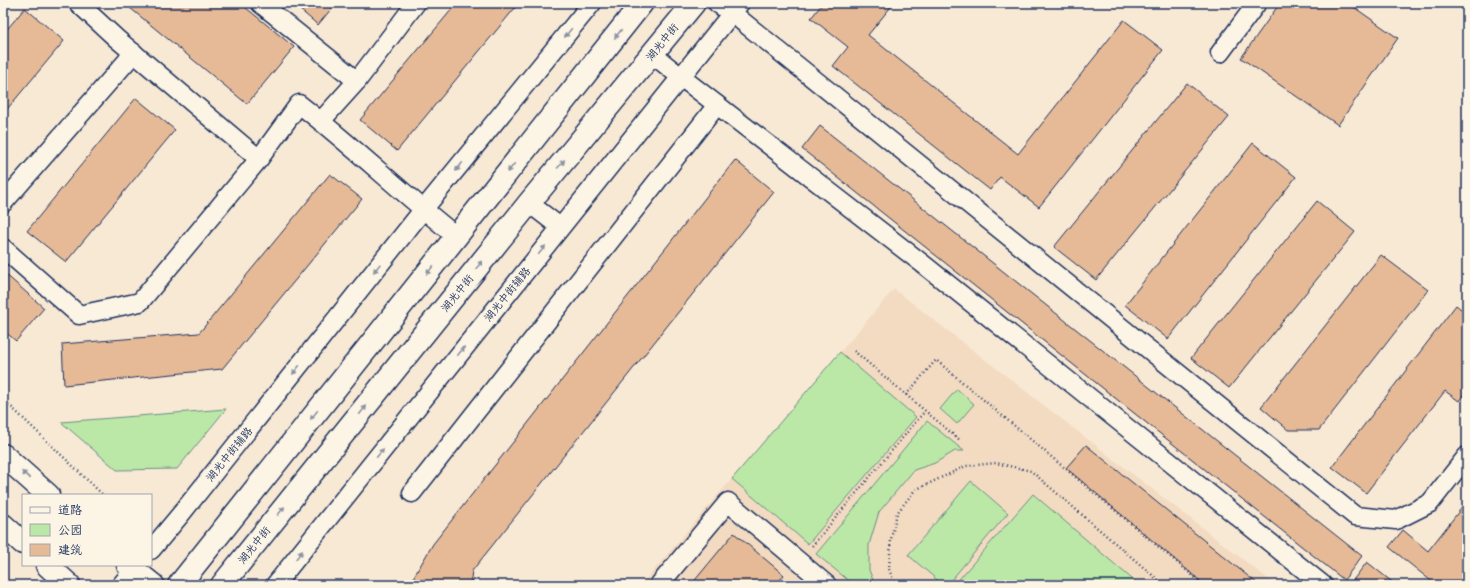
<svg xmlns="http://www.w3.org/2000/svg" width="1470" height="588" viewBox="0 0 1470 588" font-family="Delius,'LXGW WenKai TC',sans-serif">
  <style>
    .built { fill: #f3dbc2 }
    .green { fill: #bbe8a7; stroke: #6b8c82 }
    .building { fill: #e6ba96; stroke: #1b2f5e }
    .lines { fill: none; stroke-linecap: round; stroke-linejoin: round }
    .street-casing { stroke: #1b2f5e; stroke-width: 21 }
    .secondary-casing { stroke: #1b2f5e; stroke-width: 25 }
    .primary-casing { stroke: #1b2f5e; stroke-width: 25 }
    .path { stroke: #1b2f5e; stroke-width: 2.5; stroke-dasharray: 1 3; stroke-linecap: butt }
    .street { stroke: #fcf5e5; stroke-width: 18 }
    .secondary { stroke: #fcf5e5; stroke-width: 22 }
    .primary { stroke: #fcf5e5; stroke-width: 22 }
    .oneway { fill: #8c92a2 }
    .labels { text-anchor: middle; stroke-width: 4; stroke-linejoin: round; paint-order: stroke }
    .street-label { font-size: 11px; fill: #1b2f5e; stroke: #fcf5e5 }
  </style>
  <rect width="100%" height="100%" fill="#f8e9d5"/>
  <filter id="ink" filterUnits="userSpaceOnUse"><feTurbulence type="fractalNoise" baseFrequency=".025" numOctaves="2"/><feDisplacementMap in="SourceGraphic" scale="8" xChannelSelector="R" yChannelSelector="G"/><feConvolveMatrix kernelMatrix="1 2 1 2 8 2 1 2 1" color-interpolation-filters="sRGB"/></filter>
  <g filter="url(#ink)">
    <path class="built" d="M 894,289 L 1276,585 L 641,585 Z"/>
    <g class="green">
      <path d="M 840,352 L 916,417 L 808,544 L 732,479 Z"/>
      <path d="M 957,389 L 974,404 L 957,424 L 940,409 Z"/>
      <path d="M 226,409 L 177,469 L 117,470 L 61,422 Z"/>
      <path d="M 927,421 L 964,451 L 955,451 L 935,463 L 914,470 L 879,512 L 869,545 L 869,570 L 875,585 L 854,585 L 816,554 Z"/>
      <path d="M 971,481 L 1008,513 L 947,585 L 943,585 L 908,555 Z"/>
      <path d="M 1033,494 L 1139,585 L 954,585 Z"/>
    </g>
    <g class="building">
      <path d="M 124,3 L 240,3 L 294,47 L 247,104 Z"/>
      <path d="M 292,3 L 336,3 L 318,25 Z"/>
      <path d="M 457,3 L 519,3 L 397,151 L 360,120 Z"/>
      <path d="M 823,3 L 894,3 L 868,35 L 1018,154 L 1124,20 L 1163,50 L 1039,207 L 1000,177 L 990,190 L 833,66 L 848,47 L 811,18 Z"/>
      <path d="M 1280,3 L 1348,3 L 1398,38 L 1338,125 L 1241,58 Z"/>
      <path d="M 25,8 L 64,41 L 3,114 L 3,34 Z"/>
      <path d="M 1187,83 L 1229,117 L 1096,280 L 1054,247 Z"/>
      <path d="M 136,98 L 175,130 L 66,262 L 27,231 Z"/>
      <path d="M 820,126 L 1362,556 L 1344,580 L 802,149 Z"/>
      <path d="M 1253,143 L 1296,177 L 1168,339 L 1125,305 Z"/>
      <path d="M 735,160 L 774,192 L 472,571 L 470,585 L 412,585 L 413,578 L 433,544 Z"/>
      <path d="M 330,174 L 362,199 L 222,369 L 64,385 L 62,344 L 199,333 Z"/>
      <path d="M 1317,201 L 1355,232 L 1229,388 L 1191,358 Z"/>
      <path d="M 1381,255 L 1428,290 L 1319,430 L 1288,430 L 1261,407 Z"/>
      <path d="M 3,272 L 44,308 L 16,341 L 3,330 Z"/>
      <path d="M 1456,305 L 1467,314 L 1467,390 L 1459,401 L 1445,391 L 1366,493 L 1332,467 Z"/>
      <path d="M 1086,445 L 1259,585 L 1205,585 L 1066,468 Z"/>
      <path d="M 1467,501 L 1467,585 L 1436,585 L 1389,547 L 1403,530 L 1428,551 Z"/>
      <path d="M 734,533 L 784,575 L 776,585 L 691,585 Z"/>
      <path d="M 1367,562 L 1396,585 L 1350,584 Z"/>
    </g>
    <g class="lines">
      <g class="street-casing">
        <g id="street">
          <path d="M 78,3 L 117,39 L 259,159 L 299,104 C 353,146 403,194 457,237"/>
          <path d="M 260,3 L 357,81"/>
          <path d="M 717,3 L 732,13 L 1355,516 L 1396,520 L 1430,503 L 1467,456"/>
          <path d="M 1220,53 L 1257,3"/>
          <path d="M 652,54 L 681,77 L 923,264 L 1323,585"/>
          <path d="M 321,121 L 357,81 L 416,3"/>
          <path d="M 3,203 L 134,53"/>
          <path d="M 529,203 L 560,227"/>
          <path d="M 3,248 L 79,315 L 140,302 L 259,159"/>
          <path d="M 412,493 L 717,105"/>
          <path d="M 151,550 L 181,514 L 423,210 L 592,3"/>
          <path d="M 121,585 L 138,565"/>
          <path d="M 275,585 L 740,3"/>
          <path d="M 659,585 L 728,502 L 827,585"/>
        </g>
      </g>
      <g class="secondary-casing">
        <g id="secondary">
          <path d="M 179,585 L 642,3"/>
          <path d="M 222,585 L 529,203 L 694,3"/>
        </g>
      </g>
      <g class="primary-casing">
        <g id="primary">
          <path d="M 3,455 L 48,495"/>
          <path d="M 3,525 L 23,543"/>
          <path d="M 47,565 L 69,585"/>
          <path d="M 128,565 L 153,585"/>
        </g>
      </g>
      <g class="path">
        <path d="M 854,351 L 961,441"/>
        <path d="M 906,395 L 936,360 L 1204,585"/>
        <path d="M 3,399 L 103,495"/>
        <path d="M 812,546 L 925,411"/>
        <path d="M 895,585 L 889,569 L 891,539 L 897,513 L 915,490 L 966,466 L 996,463 L 1031,471 L 1164,585"/>
      </g>
      <use href="#street" class="street"/>
      <use href="#secondary" class="secondary"/>
      <use href="#primary" class="primary"/>
    </g>
    <defs><path id="oneway-solid" d="M-6-.8H1V-3.2L6.5 0L1 3.2V.8H-6Z"/></defs>
    <g class="oneway">
      <use href="#oneway-solid" transform="translate(568 33) rotate(129)"/>
      <use href="#oneway-solid" transform="translate(618 34) rotate(128)"/>
      <use href="#oneway-solid" transform="translate(561 164) rotate(-50)"/>
      <use href="#oneway-solid" transform="translate(459 167) rotate(129)"/>
      <use href="#oneway-solid" transform="translate(511 168) rotate(128)"/>
      <use href="#oneway-solid" transform="translate(542 250) rotate(-51)"/>
      <use href="#oneway-solid" transform="translate(479 265) rotate(-51)"/>
      <use href="#oneway-solid" transform="translate(377 268) rotate(129)"/>
      <use href="#oneway-solid" transform="translate(430 270) rotate(129)"/>
      <use href="#oneway-solid" transform="translate(461 351) rotate(-51)"/>
      <use href="#oneway-solid" transform="translate(296 370) rotate(129)"/>
      <use href="#oneway-solid" transform="translate(363 410) rotate(-51)"/>
      <use href="#oneway-solid" transform="translate(314 415) rotate(129)"/>
      <use href="#oneway-solid" transform="translate(380 453) rotate(-51)"/>
      <use href="#oneway-solid" transform="translate(26 475) rotate(-139)"/>
      <use href="#oneway-solid" transform="translate(281 511) rotate(-51)"/>
      <use href="#oneway-solid" transform="translate(299 555) rotate(-51)"/>
    </g>
  </g>
  <g class="labels">
    <g class="street-label">
      <text transform="translate(662 42) rotate(-51)" y="4">湖光中街</text>
      <text transform="translate(457 293) rotate(-51)" y="4">湖光中街</text>
      <text transform="translate(507 294) rotate(-51)" y="4">湖光中街辅路</text>
      <text transform="translate(229 454) rotate(-51)" y="4">湖光中街辅路</text>
      <text transform="translate(254 545) rotate(-51)" y="4">湖光中街</text>
    </g>
  </g>
  <rect width="1470" height="588" fill="none" stroke="#fcf5e5" stroke-width="16"/>
  <rect x="8" y="8" width="1454" height="572" fill="none" stroke="#1b2f5e" stroke-width="1.5" filter="url(#ink)"/>
  <rect x="22" y="494" width="130" height="72" fill="#fcf5e5" stroke="#a2a6af"/>
  <rect x="30" y="507" width="20" height="6" fill="#fcf5e5" stroke="#a2a6af"/>
  <text x="58" y="514" font-size="12" fill="#1b2f5e">道路</text>
  <rect x="30" y="524" width="20" height="12" fill="#bbe8a7" stroke="#a2a6af"/>
  <text x="58" y="534" font-size="12" fill="#1b2f5e">公园</text>
  <rect x="30" y="544" width="20" height="12" fill="#e6ba96" stroke="#a2a6af"/>
  <text x="58" y="554" font-size="12" fill="#1b2f5e">建筑</text>
</svg>
